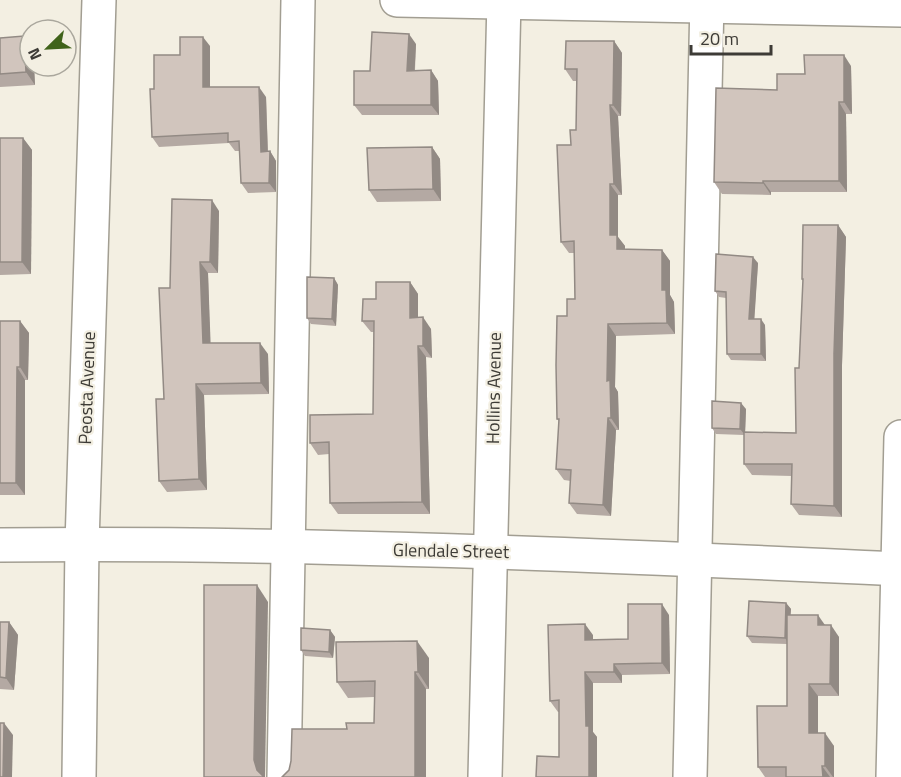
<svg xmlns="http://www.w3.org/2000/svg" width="901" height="777" viewBox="0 0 901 777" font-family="'Titillium Web',sans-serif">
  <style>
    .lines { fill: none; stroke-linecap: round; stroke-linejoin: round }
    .minor-casing { stroke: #a29e92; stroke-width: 36 }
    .minor { stroke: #fff; stroke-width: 33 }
    .wall { fill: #b4a9a3 }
    .shaded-wall { fill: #928a84 }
    .building { fill: #d1c5bd; stroke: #928a84; stroke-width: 1.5 }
    .labels { text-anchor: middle; stroke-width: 4.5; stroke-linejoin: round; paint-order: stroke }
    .street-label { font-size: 18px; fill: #3d3b36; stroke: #f3efe2 }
  </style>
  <rect width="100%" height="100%" fill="#f3efe2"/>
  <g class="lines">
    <g class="minor-casing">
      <g id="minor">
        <path d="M 397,0 L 901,10"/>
        <path d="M 0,545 C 300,542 601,555 901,569"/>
        <path d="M 79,777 L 82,544 L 99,0"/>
        <path d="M 284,777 L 298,0"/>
        <path d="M 485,777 L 504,0"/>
        <path d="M 690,777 L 707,0"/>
        <path d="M 893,777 L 901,437"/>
      </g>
    </g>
    <use href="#minor" class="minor"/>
  </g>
  <g class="wall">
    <path d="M 0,38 L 30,66 L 34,66 L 35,85 L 0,87 Z"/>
    <path d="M 614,41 L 622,53 L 621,116 L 618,116 L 622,195 L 618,195 L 618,237 L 625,246 L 625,250 L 662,250 L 670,261 L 670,295 L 674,302 L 675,334 L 616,336 L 615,387 L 618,392 L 619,430 L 616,430 L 611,516 L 577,514 L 569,503 L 571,481 L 564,480 L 556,469 L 559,421 L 557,419 L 567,316 L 575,299 L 574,253 L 569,253 L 561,242 L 571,145 L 576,130 L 576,81 L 573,81 L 565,69 Z"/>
    <path d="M 416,44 L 415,70 L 431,70 L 438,81 L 439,115 L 362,115 L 354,105 L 370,71 Z"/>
    <path d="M 210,46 L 210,87 L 266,97 L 268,151 L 270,151 L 276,161 L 276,192 L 248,193 L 241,183 L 240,151 L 235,151 L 229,143 L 159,147 L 152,137 L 154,89 L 180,55 Z"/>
    <path d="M 851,66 L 852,114 L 846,114 L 847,192 L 771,192 L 771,195 L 722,194 L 714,182 L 777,90 L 805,74 Z"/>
    <path d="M 0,138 L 23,138 L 32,150 L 31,274 L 0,275 Z"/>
    <path d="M 432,147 L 440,159 L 441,201 L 377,202 L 369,190 Z"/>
    <path d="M 219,211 L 218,273 L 208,273 L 210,343 L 268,354 L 269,394 L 204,395 L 207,490 L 167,492 L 159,481 L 170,288 Z"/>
    <path d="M 838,225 L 846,237 L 842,365 L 842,517 L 799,515 L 791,504 L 792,476 L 752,475 L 744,464 L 744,435 L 716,434 L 712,428 L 746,409 L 745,432 L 796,433 L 803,281 L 802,279 Z"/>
    <path d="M 758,263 L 754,319 L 765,325 L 766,361 L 731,360 L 727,354 L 726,298 L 719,297 L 715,291 Z"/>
    <path d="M 334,278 L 338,285 L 336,326 L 311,324 L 307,318 Z"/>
    <path d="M 410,282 L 418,294 L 418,317 L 431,329 L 432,358 L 426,357 L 430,514 L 338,514 L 330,503 L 329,454 L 318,455 L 310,443 L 373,414 L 374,332 L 371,332 L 362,321 L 376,299 Z"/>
    <path d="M 0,321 L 20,321 L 29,333 L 28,380 L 25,380 L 25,495 L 0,495 Z"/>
    <path d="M 786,603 L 791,609 L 790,615 L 825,625 L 839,637 L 839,696 L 818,696 L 818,733 L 834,746 L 834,777 L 765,777 L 758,767 L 787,706 L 787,644 L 752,643 L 747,636 Z"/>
    <path d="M 669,615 L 670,674 L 622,675 L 622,683 L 593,683 L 593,732 L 597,737 L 597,777 L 536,777 L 559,757 L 559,712 L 558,712 L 550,701 L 593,635 L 593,640 L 628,639 Z"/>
    <path d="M 0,622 L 9,622 L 18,635 L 14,690 L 0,689 Z"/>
    <path d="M 330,630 L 335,637 L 333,658 L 305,656 L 301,650 Z"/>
    <path d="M 429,658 L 429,689 L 426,689 L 426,777 L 347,729 L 374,723 L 374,697 L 348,698 L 337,682 Z"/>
  </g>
  <g class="shaded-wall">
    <path d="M 409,34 L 416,44 L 414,81 L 407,71 Z"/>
    <path d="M 24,36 L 30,44 L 30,66 L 34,66 L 35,85 L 26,72 Z"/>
    <path d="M 203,37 L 210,46 L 210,96 L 203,87 Z"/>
    <path d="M 614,41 L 622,53 L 621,116 L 613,105 Z"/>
    <path d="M 844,55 L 851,66 L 852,114 L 844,102 Z"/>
    <path d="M 431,70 L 438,81 L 439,115 L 431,105 Z"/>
    <path d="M 259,87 L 266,97 L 268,161 L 261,152 Z"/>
    <path d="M 839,102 L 846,114 L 847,192 L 839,181 Z"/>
    <path d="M 610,105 L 618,116 L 622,195 L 614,184 Z"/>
    <path d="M 23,138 L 32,150 L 31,274 L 22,262 Z"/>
    <path d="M 432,147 L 440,159 L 441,201 L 433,189 Z"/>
    <path d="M 270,151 L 276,161 L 276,192 L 269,183 Z"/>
    <path d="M 763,181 L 771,192 L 771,195 L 763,183 Z"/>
    <path d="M 610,184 L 618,195 L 618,237 L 625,246 L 625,261 L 617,249 L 610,235 Z"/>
    <path d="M 212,200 L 219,211 L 218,273 L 210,262 Z"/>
    <path d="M 838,225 L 846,237 L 842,365 L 842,517 L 834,506 L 834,354 Z"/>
    <path d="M 662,250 L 670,261 L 670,295 L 674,302 L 675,334 L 667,323 L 662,290 Z"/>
    <path d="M 753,257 L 758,263 L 754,325 L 749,319 Z"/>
    <path d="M 200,262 L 208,273 L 211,354 L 203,343 Z"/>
    <path d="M 334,278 L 338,285 L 336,326 L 332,319 Z"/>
    <path d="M 410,282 L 418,294 L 418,329 L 410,318 Z"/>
    <path d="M 423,317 L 431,329 L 432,358 L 423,346 Z"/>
    <path d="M 761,319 L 765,325 L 766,361 L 761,354 Z"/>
    <path d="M 20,321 L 29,333 L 28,380 L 20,367 Z"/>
    <path d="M 608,324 L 616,336 L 615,387 L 618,392 L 619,430 L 611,418 L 607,381 Z"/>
    <path d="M 260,343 L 268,354 L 269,394 L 261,383 Z"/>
    <path d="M 418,346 L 426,357 L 430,514 L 422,502 Z"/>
    <path d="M 17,367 L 25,380 L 25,495 L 16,483 Z"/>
    <path d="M 196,384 L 204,395 L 207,490 L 199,479 Z"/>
    <path d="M 741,403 L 746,409 L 745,435 L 740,429 Z"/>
    <path d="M 608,418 L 616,430 L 611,516 L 603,505 Z"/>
    <path d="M 257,585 L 268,602 L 265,777 L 261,777 L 257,770 L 254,760 Z"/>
    <path d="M 786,603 L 791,609 L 789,644 L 785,638 Z"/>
    <path d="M 662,604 L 669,615 L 670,674 L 662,663 Z"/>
    <path d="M 818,615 L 827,628 L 818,625 Z"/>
    <path d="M 9,622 L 18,635 L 14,690 L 6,678 Z"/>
    <path d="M 585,624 L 593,635 L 593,651 L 585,640 Z"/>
    <path d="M 831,625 L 839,637 L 839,696 L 830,684 Z"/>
    <path d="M 330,630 L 335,637 L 333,658 L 329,652 Z"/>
    <path d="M 417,641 L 429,658 L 429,689 L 418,672 Z"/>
    <path d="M 614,664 L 622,675 L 622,683 L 614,672 Z"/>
    <path d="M 415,672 L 426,689 L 426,777 L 415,777 Z"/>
    <path d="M 585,672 L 593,683 L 593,732 L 597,737 L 597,777 L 589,777 L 586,726 Z"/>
    <path d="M 809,684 L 818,696 L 818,746 L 809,733 Z"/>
    <path d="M 4,723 L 13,735 L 12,777 L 3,777 Z"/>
    <path d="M 825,733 L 834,746 L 834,777 L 833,777 L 825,766 Z"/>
    <path d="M 822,766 L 830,777 L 823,777 Z"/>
  </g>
  <g class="building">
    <path d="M 372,32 L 409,34 L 407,71 L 431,70 L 431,105 L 354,105 L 354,71 L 370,71 Z"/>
    <path d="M 24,36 L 26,72 L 0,74 L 0,38 Z"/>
    <path d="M 180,37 L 203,37 L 203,87 L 259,87 L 261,152 L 270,151 L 269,183 L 241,183 L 239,141 L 228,142 L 228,133 L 152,137 L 150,89 L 154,89 L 154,55 L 180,55 Z"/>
    <path d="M 566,41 L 614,41 L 613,105 L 610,105 L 614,184 L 610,184 L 610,235 L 617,235 L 617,249 L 662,250 L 662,290 L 666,290 L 667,323 L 608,324 L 607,381 L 610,380 L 611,418 L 608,418 L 603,505 L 569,503 L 571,470 L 556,469 L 559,419 L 557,419 L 556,365 L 557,316 L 567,316 L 567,299 L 575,299 L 574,241 L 561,242 L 557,145 L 571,145 L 570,130 L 576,130 L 577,69 L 565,69 Z"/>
    <path d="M 804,55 L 844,55 L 844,102 L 839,102 L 839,181 L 763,181 L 763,183 L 714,182 L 716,88 L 777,90 L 777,74 L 805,74 Z"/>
    <path d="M 0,138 L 23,138 L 22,262 L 0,262 Z"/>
    <path d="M 432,147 L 433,189 L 369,190 L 367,148 Z"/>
    <path d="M 172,199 L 212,200 L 210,262 L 200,262 L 203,343 L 260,343 L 261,383 L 196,384 L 199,479 L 159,481 L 156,399 L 164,399 L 159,288 L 170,288 Z"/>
    <path d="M 803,225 L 838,225 L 834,354 L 834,506 L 791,504 L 792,464 L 744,464 L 744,432 L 796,433 L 795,368 L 799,368 L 803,279 L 802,279 Z"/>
    <path d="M 716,254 L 753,257 L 749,319 L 761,319 L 761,354 L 727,354 L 726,292 L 715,291 Z"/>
    <path d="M 307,277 L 334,278 L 332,319 L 307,318 Z"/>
    <path d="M 376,282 L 410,282 L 410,318 L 423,317 L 423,346 L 418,346 L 422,502 L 330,503 L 329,442 L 310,443 L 310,415 L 373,414 L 374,321 L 362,321 L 363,299 L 376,299 Z"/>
    <path d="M 0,321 L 20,321 L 20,367 L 17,367 L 16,483 L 0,483 Z"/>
    <path d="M 712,401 L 741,403 L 740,429 L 712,428 Z"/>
    <path d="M 204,585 L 257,585 L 254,760 L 257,770 L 264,777 L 204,777 Z"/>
    <path d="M 749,601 L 786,603 L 785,638 L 747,636 Z"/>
    <path d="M 628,604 L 662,604 L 662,663 L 614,664 L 614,672 L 585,672 L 586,726 L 589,726 L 589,777 L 536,777 L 537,756 L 559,757 L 559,700 L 550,701 L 548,625 L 585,624 L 585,640 L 628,639 Z"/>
    <path d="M 787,615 L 818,615 L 818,625 L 831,625 L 830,684 L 809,684 L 809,733 L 825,733 L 825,766 L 822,766 L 823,777 L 786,777 L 786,767 L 758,767 L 757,706 L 787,706 Z"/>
    <path d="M 0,622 L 9,622 L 6,678 L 0,677 Z"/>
    <path d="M 301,628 L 330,630 L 329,652 L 301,650 Z"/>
    <path d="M 417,641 L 418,672 L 415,672 L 415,777 L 282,777 L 289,770 L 291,761 L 292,729 L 347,729 L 346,723 L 374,723 L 375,681 L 337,682 L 336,642 Z"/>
    <path d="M 0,723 L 4,723 L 3,777 L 0,777 Z"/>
  </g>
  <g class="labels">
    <g class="street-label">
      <text transform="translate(87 388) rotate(-88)" y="6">Peosta Avenue</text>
      <text transform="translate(494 388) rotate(-89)" y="6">Hollins Avenue</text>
      <text transform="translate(451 551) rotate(1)" y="6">Glendale Street</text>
    </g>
  </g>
  <g transform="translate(48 48) rotate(246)"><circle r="28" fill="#f3efe2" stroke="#aaa79d" stroke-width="1.5"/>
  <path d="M0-4.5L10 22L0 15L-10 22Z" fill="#40631a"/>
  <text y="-9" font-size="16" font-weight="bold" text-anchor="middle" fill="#3d3b36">N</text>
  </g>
  <path d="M691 45v9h80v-9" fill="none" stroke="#3d3b36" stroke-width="3"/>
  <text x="700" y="45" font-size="18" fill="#3d3b36" stroke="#f3efe2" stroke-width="4.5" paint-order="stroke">20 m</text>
</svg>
